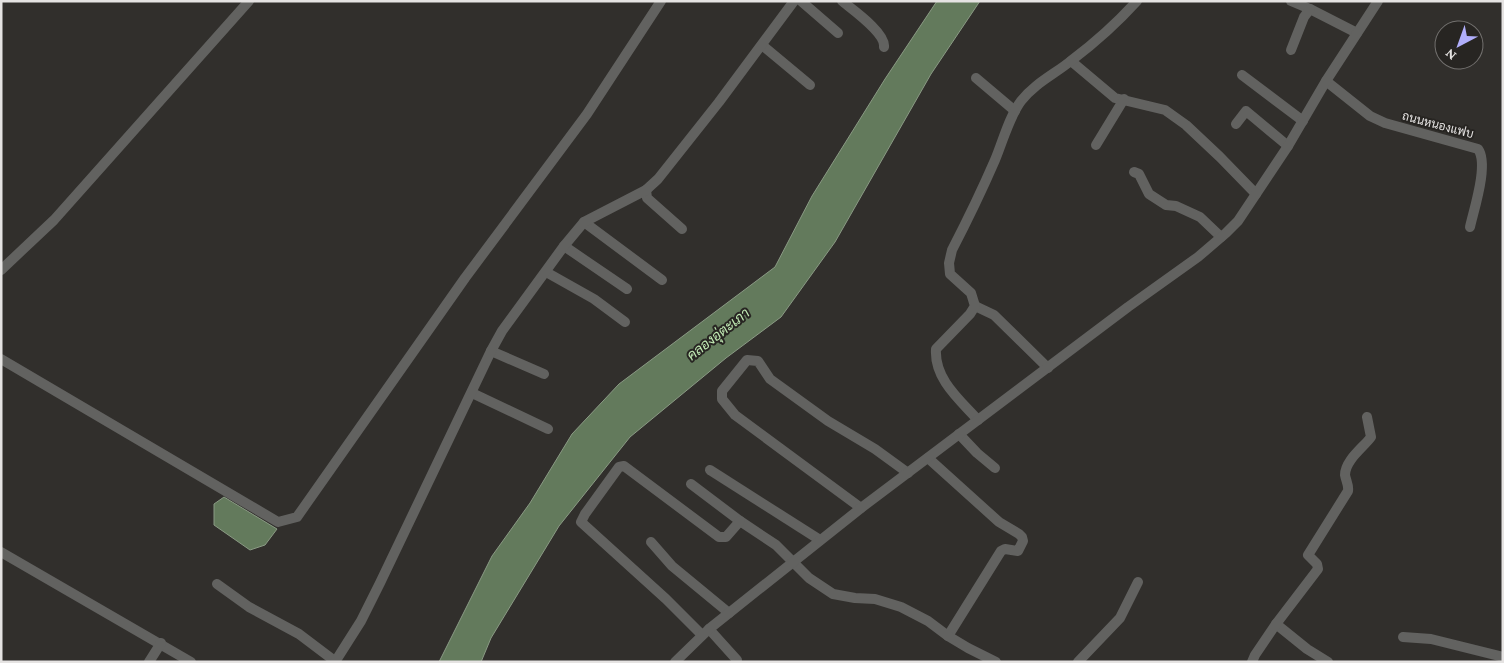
<svg xmlns="http://www.w3.org/2000/svg" width="1504" height="663" viewBox="0 0 1504 663" font-family="'Crimson Pro',Sarabun,serif">
  <style>
    .water { fill: #637a5c; stroke: #8a9a84 }
    .lines { fill: none; stroke-linecap: round; stroke-linejoin: round }
    .minor { stroke: #626260; stroke-width: 10 }
    .labels { text-anchor: middle; stroke-width: 4; stroke-linejoin: round; paint-order: stroke }
    .street-label { font-size: 12px; fill: #e5e3e2; stroke: #272522 }
    .water-label { font-size: 14px; font-style: italic; fill: #c1eab4; stroke: #272522 }
  </style>
  <rect width="100%" height="100%" fill="#312f2c"/>
  <g class="water">
    <path d="M 937,1 L 980,1 L 931,74 L 835,242 L 781,317 L 726,358 L 630,437 L 559,526 L 491,638 L 481,662 L 439,662 L 492,556 L 530,503 L 572,434 L 619,384 L 775,267 L 812,196 L 885,79 Z"/>
    <path d="M 224,497 L 277,529 L 265,545 L 250,550 L 214,525 L 214,504 Z"/>
  </g>
  <g class="lines">
    <g class="minor">
      <path d="M 801,1 L 838,33"/>
      <path d="M 842,1 C 853,10 886,33 884,47"/>
      <path d="M 1291,1 L 1310,9 L 1357,33"/>
      <path d="M 762,45 L 810,85"/>
      <path d="M 1291,50 L 1304,17 L 1310,9"/>
      <path d="M 1071,61 L 1115,98 L 1165,110 L 1186,125 L 1220,157 L 1256,194"/>
      <path d="M 1242,75 L 1303,121"/>
      <path d="M 976,78 L 1015,111"/>
      <path d="M 1326,81 L 1370,116 L 1385,123 L 1478,149 C 1489,164 1474,209 1470,227"/>
      <path d="M 1236,124 L 1246,111 L 1288,146"/>
      <path d="M 1096,145 L 1124,99"/>
      <path d="M 1134,172 L 1139,174 L 1149,194 L 1166,205 L 1176,206 L 1200,217 L 1221,237"/>
      <path d="M 646,190 L 647,198 L 682,229"/>
      <path d="M 584,222 L 662,280"/>
      <path d="M 564,246 L 627,289"/>
      <path d="M 1,270 L 54,220 L 249,1"/>
      <path d="M 546,272 L 594,299 L 625,322"/>
      <path d="M 975,306 L 994,315 L 1048,368"/>
      <path d="M 491,351 L 544,374"/>
      <path d="M 1,359 L 278,522 L 297,517 L 465,278 L 587,114 L 661,1"/>
      <path d="M 472,393 L 548,429"/>
      <path d="M 978,420 C 960,400 934,379 936,349 L 970,314 L 975,306 L 971,293 L 950,274 L 949,263 L 952,250 C 967,221 982,190 995,160 C 1003,141 1009,117 1021,101 C 1035,83 1055,74 1072,60 C 1096,42 1117,23 1137,1"/>
      <path d="M 959,434 L 977,453 L 995,468"/>
      <path d="M 928,458 L 999,522 L 1019,534 L 1022,537 L 1023,541 L 1018,551 L 1005,549 L 1001,551 L 948,636"/>
      <path d="M 710,470 L 820,540"/>
      <path d="M 691,484 L 740,521 L 776,545 L 809,578 L 833,594 L 855,598 L 875,599 L 901,607 L 928,621 L 948,636 L 968,648 L 996,662"/>
      <path d="M 861,508 L 735,415 L 722,399 L 722,391 L 747,360 L 758,361 L 770,379 L 828,421 L 875,449 L 908,473"/>
      <path d="M 651,542 L 672,566 L 729,613"/>
      <path d="M 1,552 L 191,662"/>
      <path d="M 217,584 L 249,607 L 299,634 L 336,662"/>
      <path d="M 1276,624 L 1307,649 L 1328,662"/>
      <path d="M 709,629 L 737,660"/>
      <path d="M 702,635 L 666,599 L 581,522 L 585,514 L 619,467 L 624,466 L 719,537 L 726,537 L 740,521"/>
      <path d="M 1403,637 L 1431,639 L 1503,657"/>
      <path d="M 149,662 L 161,643"/>
      <path d="M 335,662 L 361,621 L 380,583 L 491,351 L 502,331 L 564,246 L 584,222 L 646,190 L 658,179 L 719,102 L 794,1"/>
      <path d="M 675,662 L 709,629 L 861,508 L 1128,307 L 1198,257 L 1226,233 L 1238,221 L 1288,146 L 1326,81 L 1378,1"/>
      <path d="M 1078,662 L 1120,618 L 1138,582"/>
      <path d="M 1252,662 L 1255,655 L 1276,624 L 1318,569 L 1317,564 L 1308,555 L 1348,491 C 1349,485 1346,481 1345,475 C 1345,460 1364,447 1371,437 L 1367,417"/>
    </g>
  </g>
  <g class="labels">
    <g class="street-label">
      <text transform="translate(1438 125) rotate(15)" y="4">ถนนหนองแฟบ</text>
    </g>
    <g class="water-label">
      <text transform="translate(718 334) rotate(-38)" y="5">คลองอุ่ตะเภา</text>
    </g>
  </g>
  <rect width="1504" height="663" fill="none" stroke="#e5e3e2" stroke-width="5"/>
  <g transform="translate(1459 45) rotate(221)"><circle r="24" fill="#272522" stroke="#73716f"/>
  <path d="M0-4L9 19L0 12L-9 19Z" fill="#b0aefa"/>
  <text y="-8" font-size="14" font-weight="bold" text-anchor="middle" fill="#e5e3e2">N</text>
  </g>
</svg>
